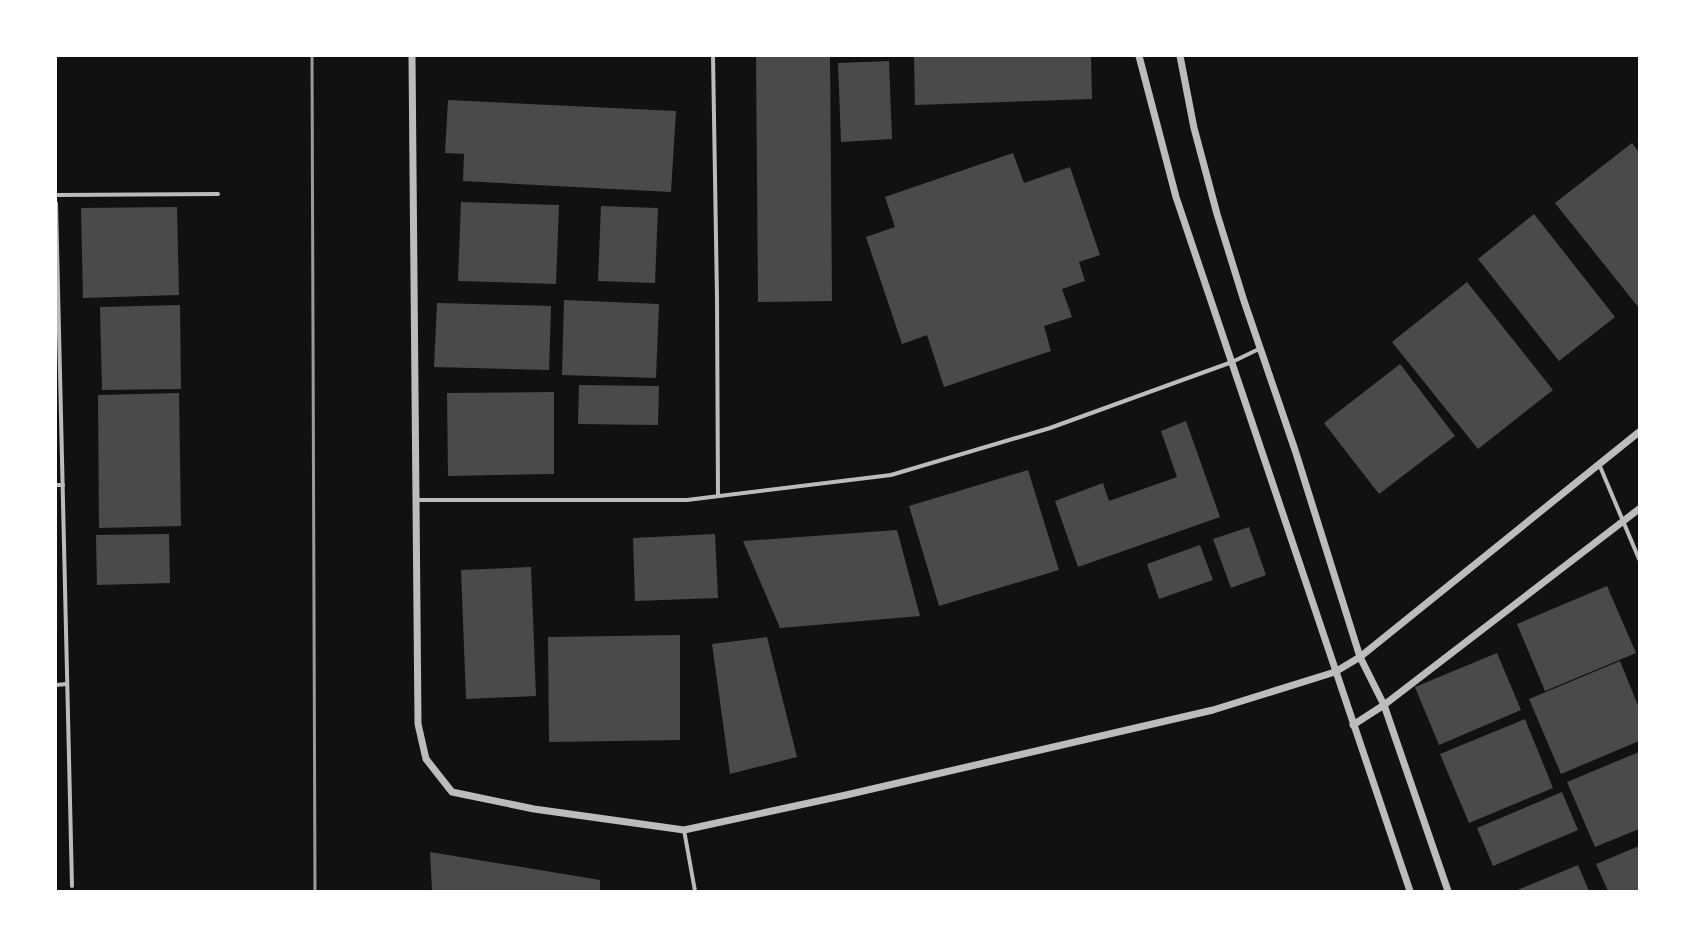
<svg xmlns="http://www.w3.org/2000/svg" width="1695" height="947" viewBox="0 0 1695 947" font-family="'Public Sans',sans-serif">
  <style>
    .building { fill: #4a4a4a }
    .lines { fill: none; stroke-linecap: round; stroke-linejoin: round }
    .minor { stroke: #bcbcbc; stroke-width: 4 }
    .tertiary { stroke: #bcbcbc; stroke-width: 7 }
    .rail { stroke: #9a9a9a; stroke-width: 3 }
  </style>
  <rect width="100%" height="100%" fill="#111"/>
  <g class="building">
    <path d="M 756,56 L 830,56 L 832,301 L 758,302 Z"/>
    <path d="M 914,56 L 1091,56 L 1092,99 L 915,105 Z"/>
    <path d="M 889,61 L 892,139 L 841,142 L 838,63 Z"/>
    <path d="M 448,100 L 676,111 L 671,192 L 463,181 L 464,154 L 445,153 Z"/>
    <path d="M 1632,143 L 1639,152 L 1639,308 L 1555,203 Z"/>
    <path d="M 1013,153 L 1024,183 L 1070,167 L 1100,255 L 1079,262 L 1085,281 L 1062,289 L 1072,317 L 1044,326 L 1051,351 L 944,387 L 927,335 L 902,344 L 866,237 L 895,227 L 885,197 Z"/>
    <path d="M 461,202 L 559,205 L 556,284 L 458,281 Z"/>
    <path d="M 601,206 L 658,208 L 655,283 L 598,281 Z"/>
    <path d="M 177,207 L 179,295 L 83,298 L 81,208 Z"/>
    <path d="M 1534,214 L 1615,317 L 1559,361 L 1478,259 Z"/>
    <path d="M 1467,282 L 1553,390 L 1478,449 L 1392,342 Z"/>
    <path d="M 564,300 L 659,304 L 656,378 L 562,375 Z"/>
    <path d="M 437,303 L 551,306 L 549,370 L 434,367 Z"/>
    <path d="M 180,305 L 181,389 L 102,390 L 100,307 Z"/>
    <path d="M 1400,364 L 1455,436 L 1379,494 L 1324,423 Z"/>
    <path d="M 579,385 L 659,386 L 658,425 L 578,424 Z"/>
    <path d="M 554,392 L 554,474 L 448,476 L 447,393 Z"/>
    <path d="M 179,393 L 181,526 L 99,528 L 98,395 Z"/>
    <path d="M 1186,421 L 1220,517 L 1078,567 L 1055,501 L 1103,483 L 1109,501 L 1177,477 L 1161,431 Z"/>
    <path d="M 1028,470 L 1059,570 L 939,606 L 909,506 Z"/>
    <path d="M 1249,527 L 1266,575 L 1231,588 L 1213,539 Z"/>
    <path d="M 897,530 L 920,616 L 780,628 L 743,541 Z"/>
    <path d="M 169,534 L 170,583 L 97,585 L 96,535 Z"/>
    <path d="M 715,534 L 718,598 L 635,601 L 633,538 Z"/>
    <path d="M 1200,545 L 1213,580 L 1159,599 L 1147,564 Z"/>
    <path d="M 531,567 L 536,696 L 466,699 L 461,570 Z"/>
    <path d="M 1607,586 L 1636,653 L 1545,691 L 1517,624 Z"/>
    <path d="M 680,635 L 680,740 L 549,742 L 548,637 Z"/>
    <path d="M 767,637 L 797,757 L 730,774 L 712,644 Z"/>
    <path d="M 1497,653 L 1521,710 L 1439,745 L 1415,687 Z"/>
    <path d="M 1620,661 L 1639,708 L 1639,741 L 1561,774 L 1529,699 Z"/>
    <path d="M 1525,719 L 1553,788 L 1469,823 L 1440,754 Z"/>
    <path d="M 1639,752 L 1639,829 L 1595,847 L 1567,782 Z"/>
    <path d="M 1562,792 L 1578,830 L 1493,866 L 1477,828 Z"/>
    <path d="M 1639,846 L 1639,891 L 1608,891 L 1596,864 Z"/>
    <path d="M 430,852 L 600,880 L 600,891 L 432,891 Z"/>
    <path d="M 1578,865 L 1589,891 L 1515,891 Z"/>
  </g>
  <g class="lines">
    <g class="minor">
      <path d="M 713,56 L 717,298 L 718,496"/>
      <path d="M 56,195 L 218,194"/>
      <path d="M 56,203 L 72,886"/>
      <path d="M 1599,464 L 1639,559"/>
      <path d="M 56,485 L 63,485"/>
      <path d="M 416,500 L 687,500 L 891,475 L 1050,428 L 1232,362 L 1261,348"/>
      <path d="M 56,685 L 67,684"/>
      <path d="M 684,830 L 695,891"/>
    </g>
    <g class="tertiary">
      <path d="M 412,56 L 418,724 L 426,759 L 452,792 L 534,809 L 684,830 L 846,795 L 1213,710 L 1335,672 L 1360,657 L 1639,432"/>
      <path d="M 1139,56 L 1176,197 L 1410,891"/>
      <path d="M 1180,56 L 1194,128 L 1217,214 L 1244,301 L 1295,450 L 1360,657 L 1384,705 L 1448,891"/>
      <path d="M 1353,725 L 1384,705 L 1639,509"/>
    </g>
    <path class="rail" d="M 312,56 L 315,891"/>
  </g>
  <rect width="1695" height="947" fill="none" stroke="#ffffff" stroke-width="114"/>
</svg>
